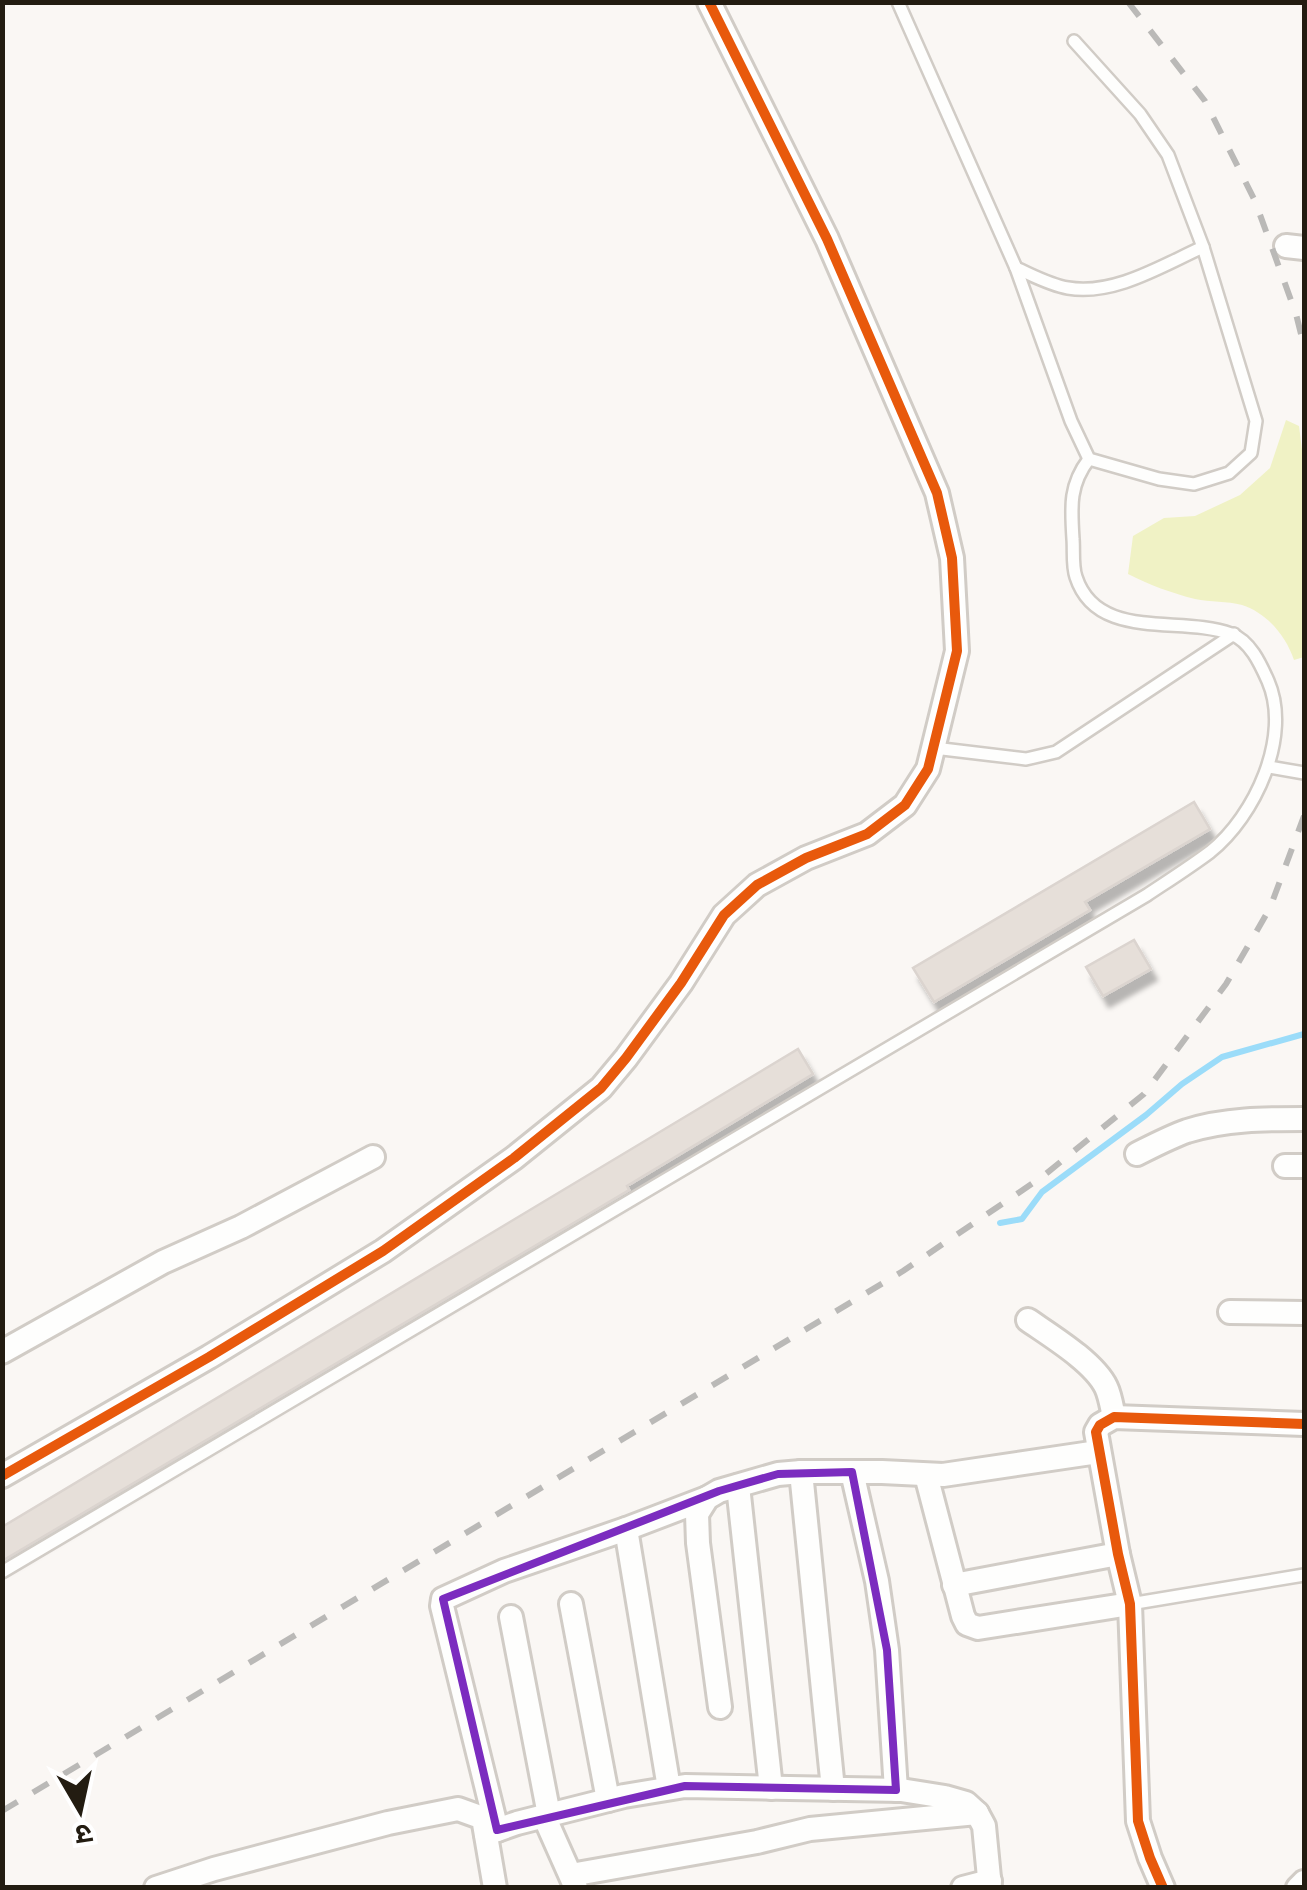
<svg xmlns="http://www.w3.org/2000/svg" width="1307" height="1890" viewBox="0 0 1307 1890" font-family="'Playfair Display','Noto Sans Devanagari',serif">
  <style>
    .green { fill: #f0f2c5 }
    .lines { fill: none; stroke-linecap: round; stroke-linejoin: round }
    .stream { stroke: #9bdcf9; stroke-width: 6 }
    .building { fill: #e6dfd9; stroke: #dbd4cf; stroke-width: 2.5; filter: url(#shadow) }
    .lane-casing { stroke: #d1ccc6; stroke-width: 16 }
    .street-casing { stroke: #d1ccc6; stroke-width: 28 }
    .lane { stroke: #fefefd; stroke-width: 11 }
    .street { stroke: #fefefd; stroke-width: 22 }
    .rail { stroke: #bab9b7; stroke-width: 6; stroke-dasharray: 18 18; stroke-linecap: butt }
    .cycleway-casing { stroke: #fff; stroke-width: 16 }
    .cycleway { stroke: #e8590c; stroke-width: 10 }
    .marked { fill: none; stroke: #7b2cbf; stroke-width: 8; stroke-linejoin: round }
  </style>
  <defs>
    <filter id="shadow"><feDropShadow dx="6" dy="11" stdDeviation="2.5" flood-color="#0004"/></filter>
  </defs>
  <rect width="100%" height="100%" fill="#faf7f4"/>
  <path class="green" d="M 1286,420 L 1299,426 L 1304,466 L 1304,657 L 1294,660 C 1286,636 1267,613 1242,605 C 1227,601 1210,602 1195,599 C 1171,593 1150,585 1128,574 L 1133,536 L 1164,518 L 1195,516 L 1240,495 L 1270,468 Z"/>
  <g class="lines">
    <path class="stream" d="M 1000,1223 L 1022,1219 L 1042,1192 L 1146,1115 L 1182,1084 L 1222,1057 L 1304,1034"/>
  </g>
  <g class="building">
    <path d="M 1194,802 L 1210,829 L 1085,902 L 1090,910 L 934,1002 L 913,968 Z"/>
    <path d="M 1134,940 L 1151,969 L 1103,996 L 1086,967 Z"/>
    <path d="M 798,1049 L 813,1074 L 627,1186 L 629,1190 L 582,1218 L 2,1561 L 2,1527 Z"/>
  </g>
  <g class="lines">
    <g class="lane-casing">
      <g id="lane">
        <path d="M 898,2 L 1016,268 L 1071,421 L 1089,459 L 1159,479 L 1194,484 L 1229,473 L 1251,453 L 1256,421 L 1203,247 L 1168,155 L 1140,114 L 1074,41"/>
        <path d="M 1016,268 C 1032,275 1050,285 1068,288 C 1114,296 1163,265 1203,247"/>
        <path d="M 934,748 L 1026,759 L 1056,752 L 1234,634"/>
        <path d="M 1269,767 L 1304,773"/>
        <path d="M 2,1572 L 1147,895 C 1168,881 1190,867 1210,852 C 1255,816 1292,736 1268,681 C 1260,663 1250,641 1231,634 C 1181,615 1097,642 1076,577 C 1072,566 1074,550 1073,539 C 1071,507 1069,485 1089,459"/>
        <path d="M 1130,1604 L 1304,1575"/>
      </g>
    </g>
    <g class="street-casing">
      <g id="street">
        <path d="M 1286,246 L 1304,248"/>
        <path d="M 1137,1154 C 1153,1146 1170,1137 1187,1131 C 1225,1119 1265,1119 1304,1119"/>
        <path d="M 1285,1166 L 1304,1166"/>
        <path d="M 1230,1312 L 1304,1313"/>
        <path d="M 1028,1320 C 1051,1336 1094,1362 1106,1387 C 1110,1395 1112,1408 1114,1417"/>
        <path d="M 2,1352 L 163,1262 L 241,1227 L 373,1157"/>
        <path d="M 801,1472 L 833,1789"/>
        <path d="M 852,1472 L 877,1581 L 887,1650 L 896,1790"/>
        <path d="M 926,1475 L 963,1616 L 967,1624 L 978,1628 L 1130,1604"/>
        <path d="M 2,1476 L 209,1357 L 383,1251 L 514,1158 L 601,1088 L 626,1058 L 681,983 L 724,915 L 757,885 L 806,858 L 867,834 L 905,805 L 928,769 L 957,651 L 952,558 L 937,493 L 827,239 L 709,2"/>
        <path d="M 738,1486 L 771,1788"/>
        <path d="M 626,1529 L 669,1788"/>
        <path d="M 954,1585 L 1118,1554"/>
        <path d="M 571,1604 L 608,1800"/>
        <path d="M 511,1617 L 549,1815"/>
        <path d="M 720,1707 L 698,1543 L 697,1514 L 707,1498 L 719,1491 L 778,1474 L 801,1472 L 882,1472 L 943,1475 L 1098,1452"/>
        <path d="M 544,1816 L 576,1888"/>
        <path d="M 497,1830 L 442,1606 L 443,1599 L 504,1571 L 626,1529 L 707,1498"/>
        <path d="M 486,1834 L 517,1823 L 624,1796 L 685,1786 L 901,1790 L 945,1797 L 966,1803 L 977,1813 L 984,1826 L 990,1888"/>
        <path d="M 571,1875 L 757,1842 L 810,1829 L 977,1813"/>
        <path d="M 156,1888 L 214,1869 L 388,1823 L 458,1809 L 483,1818 L 495,1888"/>
        <path d="M 963,1888 L 990,1881"/>
        <path d="M 1163,1888 L 1150,1858 L 1138,1821 L 1130,1604 L 1118,1554 L 1096,1432 L 1100,1425 L 1114,1417 L 1304,1424"/>
        <path d="M 1298,1888 L 1304,1882"/>
      </g>
    </g>
    <use href="#lane" class="lane"/>
    <use href="#street" class="street"/>
    <g class="rail">
      <path d="M 1128,2 L 1205,101 L 1255,201 L 1296,314 L 1304,346"/>
      <path d="M 2,1811 L 903,1271 L 1042,1177 L 1144,1094 L 1226,984 L 1270,908 L 1304,816"/>
    </g>
    <g class="cycleway-casing">
      <g id="cycleway">
        <path d="M 2,1476 L 209,1357 L 383,1251 L 514,1158 L 601,1088 L 626,1058 L 681,983 L 724,915 L 757,885 L 806,858 L 867,834 L 905,805 L 928,769 L 957,651 L 952,558 L 937,493 L 827,239 L 709,2"/>
        <path d="M 1163,1888 L 1150,1858 L 1138,1821 L 1130,1604 L 1118,1554 L 1096,1432 L 1100,1425 L 1114,1417 L 1304,1424"/>
      </g>
    </g>
    <use href="#cycleway" class="cycleway"/>
  </g>
  <path class="marked" d="M 852,1472 L 887,1650 L 896,1790 L 685,1786 L 497,1830 L 443,1599 L 719,1491 L 778,1474 Z"/>
  <rect width="1307" height="1890" fill="none" stroke="#231c11" stroke-width="10"/>
  <g transform="translate(80 1810) rotate(171)" stroke="#ffffff" stroke-width="8" paint-order="stroke">
  <path d="M0-8L18 38L0 25L-18 38Z" fill="#231c11"/>
  <text y="-15" font-size="28" font-weight="bold" text-anchor="middle" fill="#231c11">उ</text>
  </g>
</svg>
